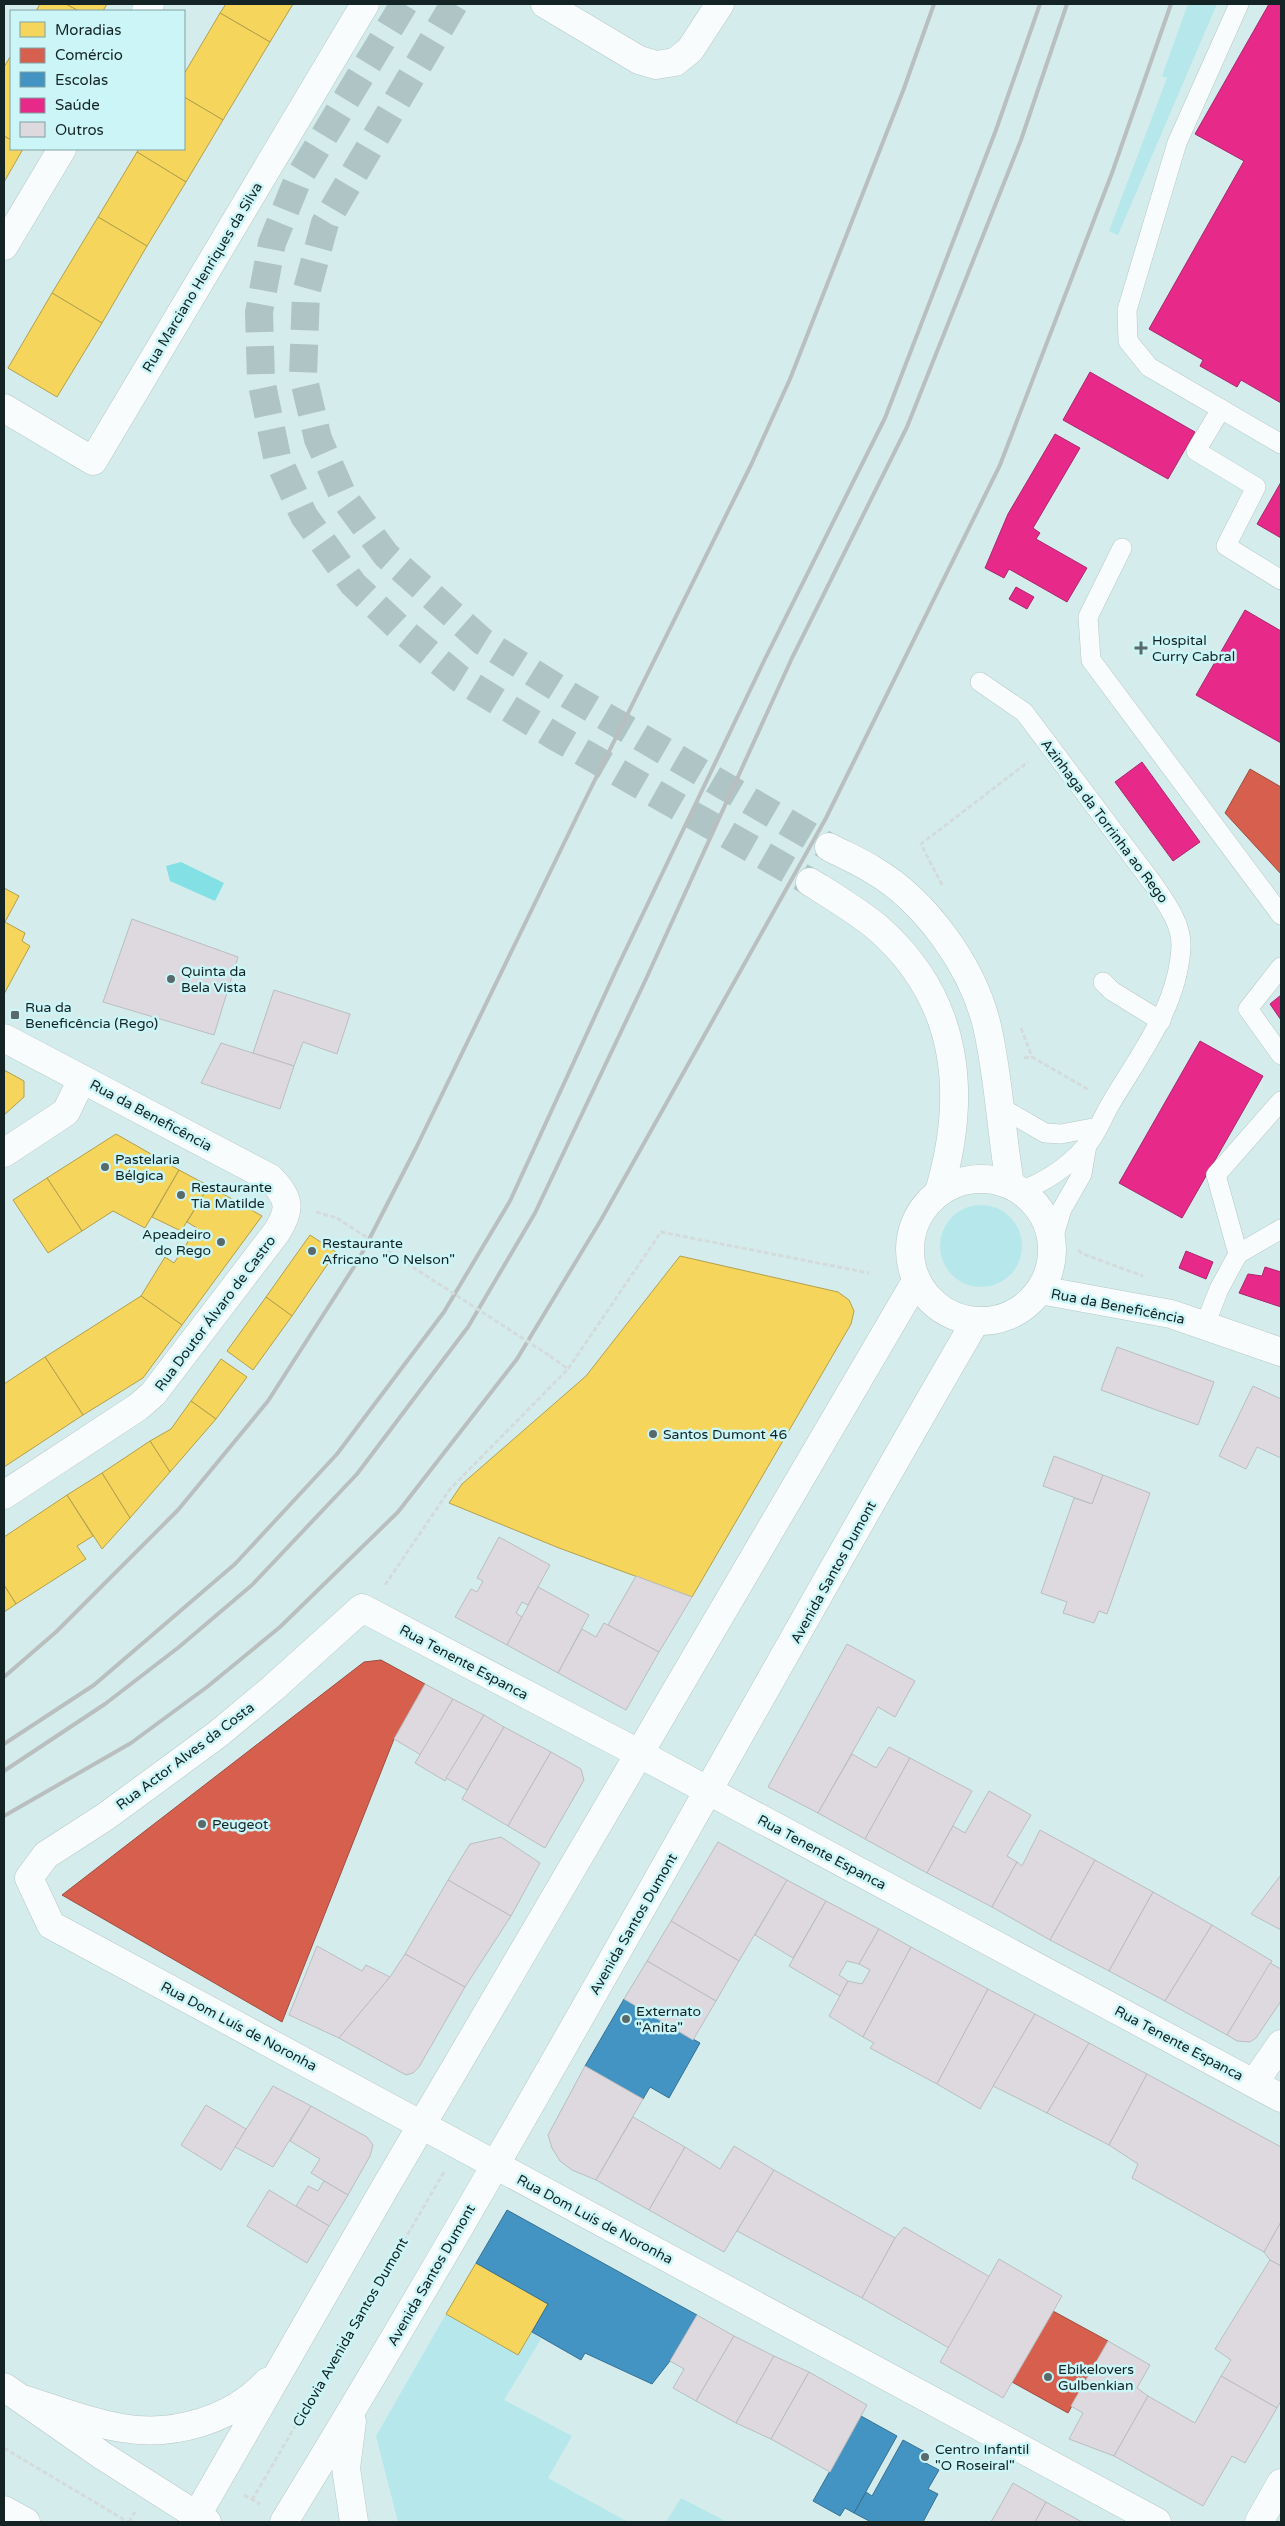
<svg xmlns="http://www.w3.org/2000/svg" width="1285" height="2526" viewBox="0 0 1285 2526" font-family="'Varela Round',sans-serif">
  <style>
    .green { fill: #b6e7ea }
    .water { fill: #83e0e5 }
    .homes { fill: #f6d55c; stroke: #b2a04c }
    .shops { fill: #d6604d; stroke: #9c4e41 }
    .schools { fill: #4393c3; stroke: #357294 }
    .health { fill: #e7298a; stroke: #a8286c }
    .building { fill: #ddd9de; stroke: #babec0 }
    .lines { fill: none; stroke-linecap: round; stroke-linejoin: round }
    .primary-tunnel { stroke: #aec4c5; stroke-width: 28; stroke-dasharray: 28 14; stroke-linecap: butt }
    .service-casing { stroke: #b5c7c7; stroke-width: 20 }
    .minor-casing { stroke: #b5c7c7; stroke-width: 29 }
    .primary-casing { stroke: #b5c7c7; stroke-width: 29 }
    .path { stroke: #d4dbdb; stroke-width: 3; stroke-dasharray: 5 2.5; stroke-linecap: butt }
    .service { stroke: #f9fcfc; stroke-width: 19 }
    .minor { stroke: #f9fcfc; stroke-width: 28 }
    .primary { stroke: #f9fcfc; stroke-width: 28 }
    .rail { stroke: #b9bfbf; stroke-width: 4 }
    .path-bridge { stroke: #d4dbdb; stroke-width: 3; stroke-dasharray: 5 2.5; stroke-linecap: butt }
    .poi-dot { fill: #586a6b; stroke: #cbf5f7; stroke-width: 2 }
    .labels { text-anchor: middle; stroke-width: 5; stroke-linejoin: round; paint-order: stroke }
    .street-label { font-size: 14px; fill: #142425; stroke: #cbf5f7 }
    .poi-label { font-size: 14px; fill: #142425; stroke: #cbf5f7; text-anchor: start }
  </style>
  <rect width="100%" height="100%" fill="#d5eced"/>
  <g class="green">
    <path d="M 1188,4 L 1217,4 L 1118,235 L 1109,231 L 1167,78 L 1162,76 Z"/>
    <circle cx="981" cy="1246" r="41"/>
    <path d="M 446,2314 L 518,2355 L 532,2332 L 541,2339 L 504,2400 L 572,2436 L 548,2478 L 628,2522 L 398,2522 L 376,2436 Z"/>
    <path d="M 681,2498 L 727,2522 L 666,2522 Z"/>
  </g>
  <path class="water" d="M 181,862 L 224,883 L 215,901 L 170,881 L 166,866 Z"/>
  <g class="homes">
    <path d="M 40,4 L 66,4 L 79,11 L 36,11 Z"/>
    <path d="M 66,4 L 107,4 L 103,11 L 79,11 Z"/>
    <path d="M 226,4 L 293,4 L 270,42 L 220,13 Z"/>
    <path d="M 220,13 L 270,42 L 223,120 L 184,97 L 184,74 Z"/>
    <path d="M 10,57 L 11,58 L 11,140 L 4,136 L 4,67 Z"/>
    <path d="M 184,97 L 223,120 L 186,182 L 137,152 L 139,149 L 184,149 Z"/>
    <path d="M 4,136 L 11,140 L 11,149 L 23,149 L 4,182 Z"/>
    <path d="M 137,152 L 186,182 L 147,246 L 98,217 Z"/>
    <path d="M 98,217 L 147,246 L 102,323 L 52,293 Z"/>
    <path d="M 52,293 L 102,323 L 57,397 L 8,368 Z"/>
    <path d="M 4,888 L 19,896 L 5,922 L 25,933 L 22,941 L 30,946 L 4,994 Z"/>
    <path d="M 4,1070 L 24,1081 L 24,1097 L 4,1115 Z"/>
    <path d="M 116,1134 L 179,1170 L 145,1228 L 113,1211 L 82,1231 L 47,1178 Z"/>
    <path d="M 179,1170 L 209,1186 L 181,1231 L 152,1217 Z"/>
    <path d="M 47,1178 L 82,1231 L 48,1253 L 13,1200 Z"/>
    <path d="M 209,1186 L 262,1216 L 182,1325 L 141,1296 L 165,1257 L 174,1263 L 197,1228 L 187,1222 Z"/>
    <path d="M 310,1235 L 336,1252 L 292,1316 L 266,1297 Z"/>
    <path d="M 680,1256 L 838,1292 L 849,1300 L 854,1311 L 851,1324 L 692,1597 L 559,1548 L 449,1503 L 462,1484 L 586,1376 Z"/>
    <path d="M 141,1296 L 182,1325 L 143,1378 L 83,1415 L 45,1357 Z"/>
    <path d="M 266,1297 L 292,1316 L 253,1370 L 227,1351 Z"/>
    <path d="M 45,1357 L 83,1415 L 4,1467 L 4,1384 Z"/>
    <path d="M 221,1359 L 247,1377 L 216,1419 L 191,1401 Z"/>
    <path d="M 191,1401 L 216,1419 L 170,1472 L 150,1441 L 171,1429 Z"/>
    <path d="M 150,1441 L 170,1472 L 130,1518 L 102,1473 Z"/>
    <path d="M 102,1473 L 130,1518 L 102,1549 L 67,1495 Z"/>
    <path d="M 67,1495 L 93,1536 L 77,1546 L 86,1559 L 16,1604 L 4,1585 L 4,1537 Z"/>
    <path d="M 4,1585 L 16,1604 L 4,1612 Z"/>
    <path d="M 476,2263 L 548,2304 L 518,2355 L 446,2314 Z"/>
  </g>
  <g class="shops">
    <path d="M 1250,769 L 1281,787 L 1281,874 L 1225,813 Z"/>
    <path d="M 381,1660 L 425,1684 L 394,1739 L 282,2022 L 62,1895 L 364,1662 Z"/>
    <path d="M 1053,2311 L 1108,2341 L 1068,2413 L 1012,2382 Z"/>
  </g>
  <g class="schools">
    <path d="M 624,1999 L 700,2043 L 669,2098 L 650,2087 L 643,2099 L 585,2066 Z"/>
    <path d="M 507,2210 L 697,2315 L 670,2361 L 652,2384 L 585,2353 L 581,2360 L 532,2332 L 548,2304 L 476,2263 Z"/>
    <path d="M 861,2416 L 897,2436 L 854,2513 L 845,2508 L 840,2516 L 813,2501 Z"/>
    <path d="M 903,2440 L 927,2453 L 922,2461 L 939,2470 L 928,2489 L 938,2494 L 923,2522 L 871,2522 L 854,2513 L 866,2492 L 872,2496 Z"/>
  </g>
  <g class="health">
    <path d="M 1269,4 L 1281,4 L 1281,403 L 1241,380 L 1237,387 L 1200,366 L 1203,360 L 1149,329 L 1244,161 L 1195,134 Z"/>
    <path d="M 1090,372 L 1195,432 L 1168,479 L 1063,420 Z"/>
    <path d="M 1055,434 L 1080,448 L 1033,528 L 1040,533 L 1036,539 L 1087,568 L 1067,602 L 1009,569 L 1004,578 L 985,568 L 1008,514 Z"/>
    <path d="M 1281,482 L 1281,538 L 1257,524 Z"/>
    <path d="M 1016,587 L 1034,597 L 1027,609 L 1009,599 Z"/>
    <path d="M 1245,610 L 1281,631 L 1281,743 L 1196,695 Z"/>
    <path d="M 1142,762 L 1200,842 L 1173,861 L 1115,782 Z"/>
    <path d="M 1281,995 L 1281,1020 L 1270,1004 Z"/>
    <path d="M 1200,1041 L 1263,1076 L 1182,1218 L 1119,1183 Z"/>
    <path d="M 1186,1251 L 1213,1262 L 1206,1279 L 1179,1268 Z"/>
    <path d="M 1265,1267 L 1281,1272 L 1281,1307 L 1239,1293 L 1248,1274 L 1262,1276 Z"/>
  </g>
  <g class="building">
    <path d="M 132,919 L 238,957 L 214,1035 L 103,1002 Z"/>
    <path d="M 274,990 L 350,1014 L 337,1054 L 303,1042 L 294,1066 L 253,1053 Z"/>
    <path d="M 221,1043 L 294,1066 L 280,1109 L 201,1083 Z"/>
    <path d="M 1117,1347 L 1214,1382 L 1198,1425 L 1101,1390 Z"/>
    <path d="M 1253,1386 L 1281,1399 L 1281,1458 L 1257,1447 L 1246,1469 L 1219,1456 Z"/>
    <path d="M 1054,1456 L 1103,1475 L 1092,1504 L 1043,1486 Z"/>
    <path d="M 1103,1475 L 1150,1493 L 1107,1614 L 1099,1611 L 1094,1623 L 1063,1613 L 1067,1602 L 1041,1593 L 1074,1498 L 1092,1504 Z"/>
    <path d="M 499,1537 L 550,1565 L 528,1605 L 522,1602 L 516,1613 L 522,1617 L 507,1645 L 455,1617 L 471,1589 L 477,1592 L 483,1581 L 477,1578 Z"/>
    <path d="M 636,1576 L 692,1597 L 659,1652 L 608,1625 Z"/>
    <path d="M 538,1587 L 589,1615 L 558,1673 L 507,1645 Z"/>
    <path d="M 604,1623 L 659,1652 L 626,1710 L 558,1673 L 582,1629 L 596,1637 Z"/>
    <path d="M 847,1644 L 915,1681 L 895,1717 L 878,1707 L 818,1813 L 768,1787 Z"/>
    <path d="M 425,1684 L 453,1699 L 421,1755 L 394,1739 Z"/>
    <path d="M 453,1699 L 484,1715 L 445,1781 L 415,1763 Z"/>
    <path d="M 484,1715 L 504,1727 L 467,1790 L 446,1778 Z"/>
    <path d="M 504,1727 L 551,1752 L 508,1826 L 462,1799 Z"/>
    <path d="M 889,1747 L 910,1758 L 865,1839 L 818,1813 L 852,1754 L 876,1768 Z"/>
    <path d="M 551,1752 L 581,1769 L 584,1780 L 545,1848 L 508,1826 Z"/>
    <path d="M 910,1758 L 972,1791 L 927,1873 L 865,1839 Z"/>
    <path d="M 989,1791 L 1031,1815 L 1007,1856 L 1017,1862 L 992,1907 L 927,1873 L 953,1826 L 965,1833 Z"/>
    <path d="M 1040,1830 L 1095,1860 L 1050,1940 L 992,1907 L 1017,1862 L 1022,1866 Z"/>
    <path d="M 501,1837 L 540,1863 L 511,1916 L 448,1880 L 470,1844 Z"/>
    <path d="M 718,1842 L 787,1880 L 739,1961 L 671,1921 Z"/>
    <path d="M 1095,1860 L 1153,1892 L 1109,1971 L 1050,1940 Z"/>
    <path d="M 1281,1875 L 1281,1930 L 1251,1914 Z"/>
    <path d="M 448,1880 L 511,1916 L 465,1987 L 405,1954 Z"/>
    <path d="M 787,1880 L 826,1901 L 793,1958 L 755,1935 Z"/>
    <path d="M 1153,1892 L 1212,1925 L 1165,2001 L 1109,1971 Z"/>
    <path d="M 826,1901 L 879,1929 L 859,1964 L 847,1961 L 839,1975 L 848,1981 L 840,1996 L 789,1966 Z"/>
    <path d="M 671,1921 L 739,1961 L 716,2001 L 647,1961 Z"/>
    <path d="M 1212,1925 L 1272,1961 L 1227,2035 L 1165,2001 Z"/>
    <path d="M 879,1929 L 911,1947 L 863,2037 L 829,2016 L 848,1981 L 862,1984 L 870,1970 L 859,1964 Z"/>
    <path d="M 317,1946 L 362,1971 L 366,1965 L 390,1977 L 339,2038 L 289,2015 Z"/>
    <path d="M 911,1947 L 988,1989 L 937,2084 L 870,2048 L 874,2043 L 863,2037 Z"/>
    <path d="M 405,1954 L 465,1987 L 419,2067 L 413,2073 L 406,2075 L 339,2038 L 390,1977 Z"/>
    <path d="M 647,1961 L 716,2001 L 693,2040 L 624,1999 Z"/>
    <path d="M 1270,1963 L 1281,1969 L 1281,2001 L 1256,2038 L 1250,2042 L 1237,2041 L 1227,2035 Z"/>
    <path d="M 988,1989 L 1035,2014 L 980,2109 L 937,2084 Z"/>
    <path d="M 1035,2014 L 1089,2043 L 1047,2113 L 993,2086 Z"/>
    <path d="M 1089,2043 L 1147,2074 L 1109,2145 L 1047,2113 Z"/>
    <path d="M 585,2066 L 643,2099 L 596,2180 L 572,2170 L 560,2161 L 552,2148 L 548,2135 Z"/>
    <path d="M 1147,2074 L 1281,2147 L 1281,2222 L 1264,2252 L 1132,2178 L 1138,2164 L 1109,2145 Z"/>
    <path d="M 273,2086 L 311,2106 L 273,2167 L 235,2147 Z"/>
    <path d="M 206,2105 L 246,2129 L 221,2170 L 181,2145 Z"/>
    <path d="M 311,2106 L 367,2137 L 373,2145 L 370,2156 L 348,2195 L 311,2173 L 320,2159 L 290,2141 Z"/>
    <path d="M 633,2117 L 685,2147 L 649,2210 L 596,2180 Z"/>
    <path d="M 734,2146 L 774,2170 L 724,2252 L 649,2210 L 685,2147 L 720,2169 Z"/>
    <path d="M 774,2170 L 895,2238 L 862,2298 L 737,2231 Z"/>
    <path d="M 324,2181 L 348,2195 L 329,2226 L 296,2206 L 308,2186 L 318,2191 Z"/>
    <path d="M 269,2190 L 329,2226 L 307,2263 L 247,2226 Z"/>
    <path d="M 1281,2222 L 1281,2266 L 1270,2260 L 1264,2252 Z"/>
    <path d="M 904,2227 L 990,2277 L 949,2348 L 862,2298 L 895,2238 Z"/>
    <path d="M 999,2259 L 1062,2296 L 1003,2398 L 940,2362 Z"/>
    <path d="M 1270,2260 L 1281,2266 L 1281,2401 L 1277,2408 L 1221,2376 L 1231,2360 L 1215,2349 Z"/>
    <path d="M 697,2315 L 734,2336 L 696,2401 L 673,2388 L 684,2369 L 670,2361 Z"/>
    <path d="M 734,2336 L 774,2356 L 736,2423 L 696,2401 Z"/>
    <path d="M 1108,2341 L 1150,2365 L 1137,2388 L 1148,2396 L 1114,2456 L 1069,2439 L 1083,2413 L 1071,2406 Z"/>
    <path d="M 774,2356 L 809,2372 L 771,2439 L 736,2423 Z"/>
    <path d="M 809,2372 L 867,2405 L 830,2472 L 771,2439 Z"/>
    <path d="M 1221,2376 L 1277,2408 L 1245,2463 L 1232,2456 L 1203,2506 L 1114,2456 L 1148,2396 L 1195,2423 Z"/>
    <path d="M 1013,2483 L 1046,2502 L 1035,2522 L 991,2522 Z"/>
    <path d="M 1046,2502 L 1082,2522 L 1035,2522 Z"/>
  </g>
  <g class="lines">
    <g class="primary-tunnel">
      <path d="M 404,4 L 298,179 L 272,243 L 259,312 L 261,380 L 277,457 L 304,516 L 353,584 L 398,627 L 459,678 L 556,737 L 810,882"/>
      <path d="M 454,4 L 325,223 L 306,293 L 303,376 L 318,439 L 344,498 L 386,555 L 482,641 L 572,697 L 829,847"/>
    </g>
    <g class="service-casing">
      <g id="service">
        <path d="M 1239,4 L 1177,143 L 1127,310 L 1128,341 L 1149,367 L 1281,444"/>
        <path d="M 1221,409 L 1196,451 L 1256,487 L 1226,546 L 1281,580"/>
        <path d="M 1122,548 L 1088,617 L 1091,660 L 1281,915"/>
        <path d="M 980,682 L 1024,712 L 1154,885 C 1166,903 1182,924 1181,947 C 1178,1006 1140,1054 1111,1103 C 1103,1116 1097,1134 1086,1146 C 1068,1167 1047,1181 1021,1191"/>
        <path d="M 1281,967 L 1248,1009 L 1281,1055"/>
        <path d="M 1103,982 L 1112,991 L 1161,1021"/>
        <path d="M 1000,1107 L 1045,1133 L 1061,1134 L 1098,1127"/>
        <path d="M 1052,1242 L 1062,1209 L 1082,1174 L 1087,1145"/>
        <path d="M 1238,1254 L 1216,1175 L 1281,1101"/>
        <path d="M 1205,1325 L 1219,1289 L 1238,1254 L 1281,1229"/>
      </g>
    </g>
    <g class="minor-casing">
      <g id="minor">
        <path d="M 545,4 L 639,60 L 656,65 L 675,62 L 690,50 L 720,4"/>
        <path d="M 146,11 L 150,4"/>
        <path d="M 4,246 L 62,149"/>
        <path d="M 4,408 L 93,461 L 365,4"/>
        <path d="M 4,1038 L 270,1178 C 291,1199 291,1210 276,1233 L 153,1394 L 138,1407 L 4,1495"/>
        <path d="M 4,1153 L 66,1112 L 82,1079"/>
        <path d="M 1040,1290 L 1171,1314 L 1281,1352"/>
        <path d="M 1254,2083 L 1281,2044"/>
        <path d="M 1157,2522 L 51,1925 L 29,1878 L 46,1855 L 105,1817 L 218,1734 L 272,1689 L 362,1608 L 640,1754 L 1281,2098"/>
      </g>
    </g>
    <g class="primary-casing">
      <g id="primary">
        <path d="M 829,847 C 844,855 859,861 873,870 C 926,901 973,967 987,1026 C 999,1078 1001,1132 1010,1184"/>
        <path d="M 810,882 C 834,897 858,911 879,929 C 959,1000 968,1094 939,1192"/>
        <circle cx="981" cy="1250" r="71"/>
        <path d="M 4,2387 L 103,2456 L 207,2522"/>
        <path d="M 26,2400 C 57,2410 90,2423 122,2428 C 173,2437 232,2420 267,2382"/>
        <path d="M 352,2421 L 346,2468 L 354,2522"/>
        <path d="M 4,2510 L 26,2522"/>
        <path d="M 193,2522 L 386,2186 L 916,1281"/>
        <path d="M 284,2522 C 525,2128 743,1721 975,1322"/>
        <path d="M 1259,2522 L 1281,2483"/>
      </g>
    </g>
    <g class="path">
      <path d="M 942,885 L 921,844 L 1028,762"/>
      <path d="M 1021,1028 L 1032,1057"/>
      <path d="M 1024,1058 L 1032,1057 L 1089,1090"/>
      <path d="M 316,1212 L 337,1218"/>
      <path d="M 1078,1250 L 1083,1254 L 1143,1276"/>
      <path d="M 550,1356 L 568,1369 L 661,1232 L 869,1273"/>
      <path d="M 385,1585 L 450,1489 L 568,1369"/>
      <path d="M 4,2448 L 128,2522"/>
      <path d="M 244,2495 L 260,2504"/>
      <path d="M 252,2500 L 444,2172"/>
      <path d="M 129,2522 L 135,2512"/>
    </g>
    <use href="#service" class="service"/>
    <use href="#minor" class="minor"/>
    <use href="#primary" class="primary"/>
    <g class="rail">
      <path d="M 4,1677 L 56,1632 L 178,1510 L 268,1401 L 359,1259 L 416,1148 L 583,804 L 751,465 L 790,379 L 903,91 L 934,4"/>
      <path d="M 4,1744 L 94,1685 L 235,1564 L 337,1454 L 444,1312 L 510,1201 L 617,968 L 763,663 L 885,418 L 996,130 L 1040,4"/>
      <path d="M 4,1771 L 105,1704 L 179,1647 L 252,1585 L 357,1474 L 468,1327 L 535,1213 L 646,979 L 792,658 L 907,427 L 1021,140 L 1067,4"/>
      <path d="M 4,1816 L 131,1743 L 207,1687 L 280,1627 L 398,1512 L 517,1359 L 601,1220 L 826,818 L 1000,465 L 1112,173 L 1171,4"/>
    </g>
    <path class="path-bridge" d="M 337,1218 L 550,1356"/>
  </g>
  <g class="poi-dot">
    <path d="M1138.5 640.5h5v5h5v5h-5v5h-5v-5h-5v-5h5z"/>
    <circle cx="171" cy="979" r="5"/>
    <rect x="10" y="1010" width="10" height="10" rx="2.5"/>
    <circle cx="105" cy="1167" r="5"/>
    <circle cx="181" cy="1195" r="5"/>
    <circle cx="221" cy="1242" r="5"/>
    <circle cx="312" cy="1251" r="5"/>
    <circle cx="653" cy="1434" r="5"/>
    <circle cx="202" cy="1824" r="5"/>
    <circle cx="626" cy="2019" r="5"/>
    <circle cx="1048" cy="2377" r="5"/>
    <circle cx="925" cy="2457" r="5"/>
  </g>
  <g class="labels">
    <g class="street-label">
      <text transform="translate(202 277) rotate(-59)" y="5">Rua Marciano Henriques da Silva</text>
      <text transform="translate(1105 821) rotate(53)" y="5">Azinhaga da Torrinha ao Rego</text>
      <text transform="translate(151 1115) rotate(28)" y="5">Rua da Beneficência</text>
      <text transform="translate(1118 1306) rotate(11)" y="5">Rua da Beneficência</text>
      <text transform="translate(215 1313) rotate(-53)" y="5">Rua Doutor Álvaro de Castro</text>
      <text transform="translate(833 1572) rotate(-61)" y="5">Avenida Santos Dumont</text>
      <text transform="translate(464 1662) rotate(28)" y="5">Rua Tenente Espanca</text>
      <text transform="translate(185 1756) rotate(-37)" y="5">Rua Actor Alves da Costa</text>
      <text transform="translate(822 1852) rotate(28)" y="5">Rua Tenente Espanca</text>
      <text transform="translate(633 1924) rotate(-60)" y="5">Avenida Santos Dumont</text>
      <text transform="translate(239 2026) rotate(28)" y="5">Rua Dom Luís de Noronha</text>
      <text transform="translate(1179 2043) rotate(28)" y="5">Rua Tenente Espanca</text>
      <text transform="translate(595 2219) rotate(28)" y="5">Rua Dom Luís de Noronha</text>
      <text transform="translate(431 2275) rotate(-60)" y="5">Avenida Santos Dumont</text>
      <text transform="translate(350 2332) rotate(-60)" y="5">Ciclovia Avenida Santos Dumont</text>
    </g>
    <g class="poi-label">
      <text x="1152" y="645">Hospital<tspan x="1152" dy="16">Curry Cabral</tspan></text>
      <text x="181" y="976">Quinta da<tspan x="181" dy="16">Bela Vista</tspan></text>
      <text x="25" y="1012">Rua da<tspan x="25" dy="16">Beneficência (Rego)</tspan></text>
      <text x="115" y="1164">Pastelaria<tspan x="115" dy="16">Bélgica</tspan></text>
      <text x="191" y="1192">Restaurante<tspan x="191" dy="16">Tia Matilde</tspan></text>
      <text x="211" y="1239" text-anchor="end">Apeadeiro<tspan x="211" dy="16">do Rego</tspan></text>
      <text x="322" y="1248">Restaurante<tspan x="322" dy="16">Africano "O Nelson"</tspan></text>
      <text x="663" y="1439">Santos Dumont 46</text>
      <text x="212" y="1829">Peugeot</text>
      <text x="636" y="2016">Externato<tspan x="636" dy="16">"Anita"</tspan></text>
      <text x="1058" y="2374">Ebikelovers<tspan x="1058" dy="16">Gulbenkian</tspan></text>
      <text x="935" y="2454">Centro Infantil<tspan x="935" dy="16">"O Roseiral"</tspan></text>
    </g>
  </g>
  <rect width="1285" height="2526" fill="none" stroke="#142425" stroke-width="10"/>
  <rect x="10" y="10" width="175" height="140" fill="#cbf5f7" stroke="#82a1a3"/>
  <rect x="20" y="22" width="25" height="15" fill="#f6d55c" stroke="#82a1a3"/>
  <text x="55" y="35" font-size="15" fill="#142425">Moradias</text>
  <rect x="20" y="48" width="25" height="15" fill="#d6604d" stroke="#82a1a3"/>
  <text x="55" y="60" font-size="15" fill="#142425">Comércio</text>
  <rect x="20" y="72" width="25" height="15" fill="#4393c3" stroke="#82a1a3"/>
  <text x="55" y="85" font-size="15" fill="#142425">Escolas</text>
  <rect x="20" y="98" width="25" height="15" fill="#e7298a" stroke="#82a1a3"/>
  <text x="55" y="110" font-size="15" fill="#142425">Saúde</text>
  <rect x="20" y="122" width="25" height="15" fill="#ddd9de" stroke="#82a1a3"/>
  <text x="55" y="135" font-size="15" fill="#142425">Outros</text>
</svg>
